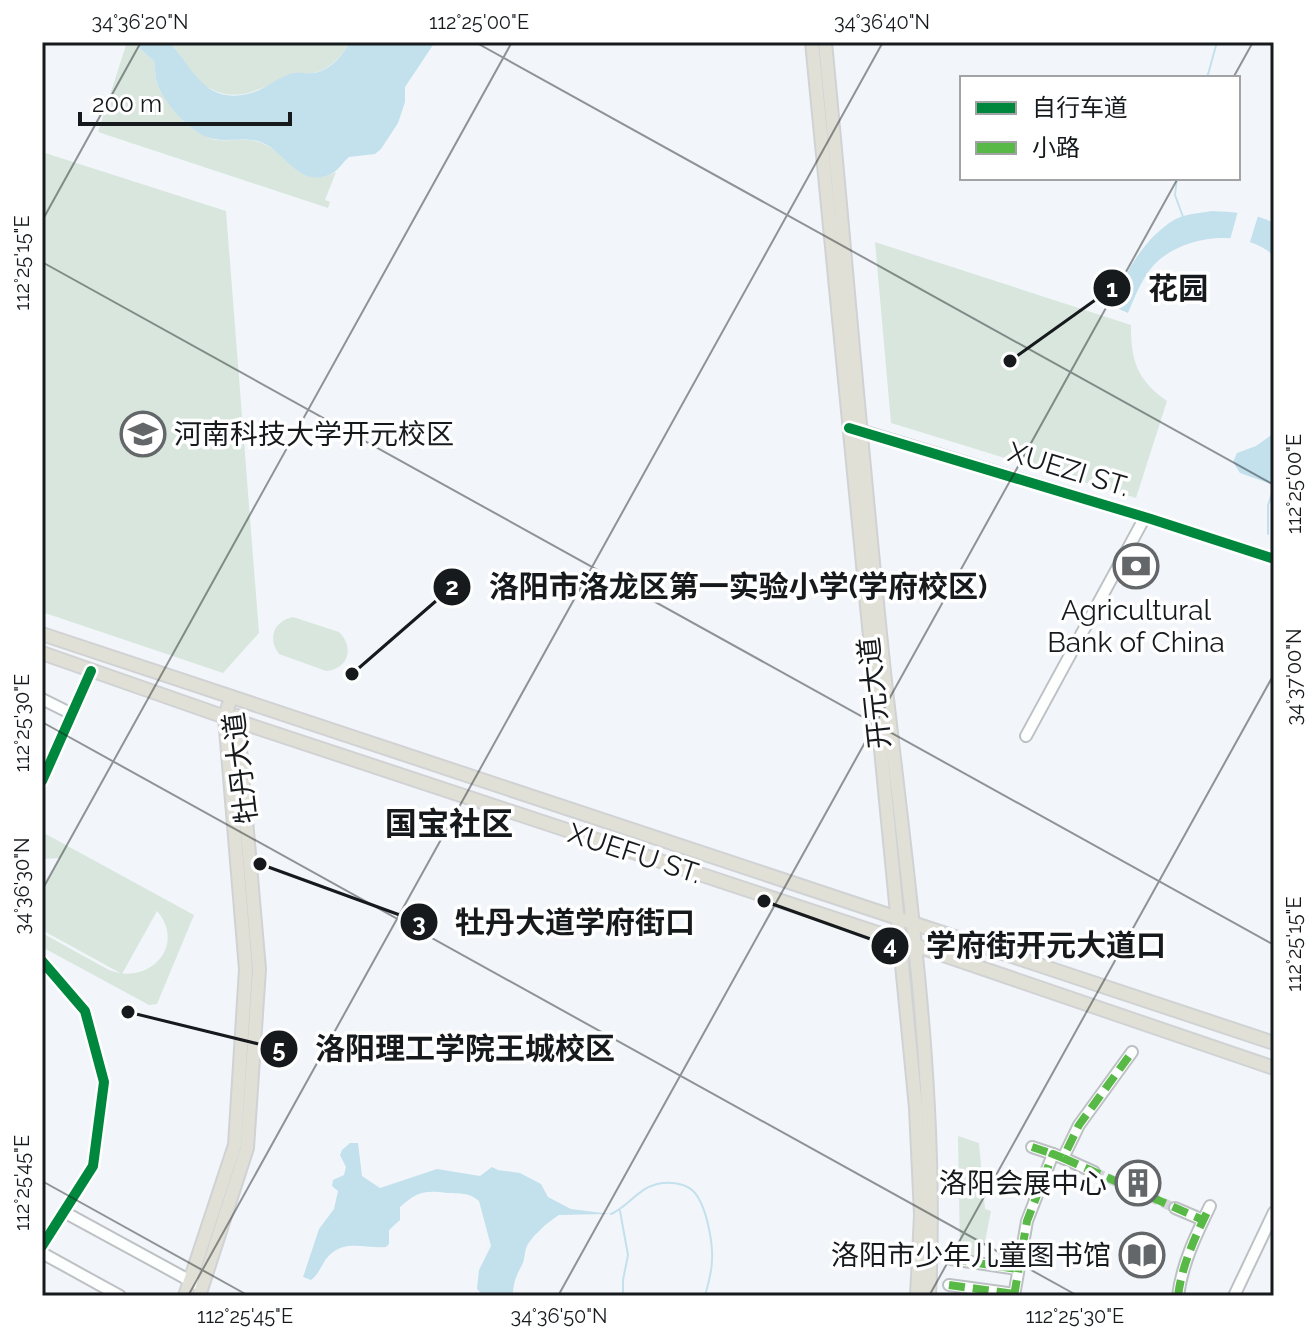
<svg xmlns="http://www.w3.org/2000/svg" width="1316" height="1338" viewBox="0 0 1316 1338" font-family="Raleway,'Noto Sans SC',sans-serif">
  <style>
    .green { fill: #d8e6de }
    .water { fill: #c3e0ed }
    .pier { fill: #f2f6fa }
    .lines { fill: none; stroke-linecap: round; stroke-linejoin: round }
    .stream { stroke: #c3e0ed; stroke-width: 2 }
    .minor-tunnel { stroke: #d1d5d9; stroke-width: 10; stroke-dasharray: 10 5; stroke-linecap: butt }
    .minor-casing { stroke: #bdc1c4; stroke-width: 14 }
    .major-casing { stroke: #d0d2d4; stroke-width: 16 }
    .minor { stroke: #fdfefe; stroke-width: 10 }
    .major { stroke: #e1e0d7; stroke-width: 12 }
    .quiet { stroke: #58b947; stroke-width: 8; stroke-dasharray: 16 8; stroke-linecap: butt }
    .cycleway-casing { stroke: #fff; stroke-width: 15 }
    .cycleway { stroke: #00873e; stroke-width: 10 }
    .ticks { fill: none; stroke: #161a1c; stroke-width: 2; stroke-opacity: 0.45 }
    .labels { text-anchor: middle; stroke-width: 7; stroke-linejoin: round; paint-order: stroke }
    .poi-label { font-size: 28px; fill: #161a1c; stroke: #fff; text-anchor: end }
    .street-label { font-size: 28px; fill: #161a1c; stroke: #fff }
    .quarter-label { font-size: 32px; font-weight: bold; fill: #161a1c; stroke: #fff }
    .leader { fill: none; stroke: #161a1c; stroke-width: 3 }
    .callout-dot { fill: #161a1c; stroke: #fff; stroke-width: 3 }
    .mark-label { font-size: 24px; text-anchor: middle; font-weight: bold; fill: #fff }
    .callout-label { font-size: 30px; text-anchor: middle; font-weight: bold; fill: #161a1c; stroke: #fff; stroke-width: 7; stroke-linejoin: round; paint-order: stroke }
    .neatline { fill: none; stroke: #161a1c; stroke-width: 3 }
    .ticks-label { font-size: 20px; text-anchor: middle; fill: #161a1c }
  </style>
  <rect width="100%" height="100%" fill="#f2f6fa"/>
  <g class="green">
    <path d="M 127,42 L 140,42 L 138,47 L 154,61 C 155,67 155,73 156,79 C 160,100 196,137 216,140 C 233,142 249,136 266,145 C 290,157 302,190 336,172 L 325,200 L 330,202 L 328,208 L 98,132 Z"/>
    <path d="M 169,42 L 350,42 C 342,56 330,70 313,73 C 306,74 300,72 294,74 C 266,84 242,105 211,89 C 191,79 184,58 169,42 Z"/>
    <path d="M 42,152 L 226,211 L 259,633 L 223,673 L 42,612 Z"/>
    <path d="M 875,242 L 1131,325 C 1131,361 1137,380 1167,401 L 1136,498 L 891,423 Z"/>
    <path d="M 293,617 L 339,632 C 355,648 348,669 326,671 L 279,654 C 267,638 274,621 293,617 Z"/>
    <path d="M 42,832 L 194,915 L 157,1004 L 149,1005 L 42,947 L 42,933 L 109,970 C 149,986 187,946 157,911 L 122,974 L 42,930 L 42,891 L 60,858 L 42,859 Z"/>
    <path d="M 958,1136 L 979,1143 L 985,1209 L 991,1211 L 982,1257 L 960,1253 Z"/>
  </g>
  <g class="water">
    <path d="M 140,42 L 169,42 C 194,69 205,106 251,93 C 265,89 276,79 290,74 C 298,71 305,74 314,73 C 331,70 342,56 350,42 L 435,42 L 405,87 L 405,102 L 398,123 L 381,149 L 375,154 L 349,157 C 343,162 338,171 331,174 C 300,189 286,153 263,143 C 247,136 230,142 214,139 C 193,136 160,100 156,79 C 155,73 155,67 154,61 L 138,47 Z"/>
    <path d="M 1212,211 C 1233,212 1255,213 1274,223 L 1274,256 C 1245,228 1188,235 1159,260 C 1144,273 1136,294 1128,313 L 1112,306 C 1125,273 1143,239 1174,220 C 1184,214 1200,213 1212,211 Z"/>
    <path d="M 1274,433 L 1274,485 L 1240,473 L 1233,462 L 1237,453 L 1256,446 Z"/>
    <path d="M 350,1143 L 358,1143 L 362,1176 L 380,1188 L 437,1169 L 480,1176 L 492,1167 L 498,1170 L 520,1173 L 541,1184 L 548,1197 L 571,1209 L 611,1214 L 559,1215 C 549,1221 532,1236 527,1246 C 524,1253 525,1259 522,1265 C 516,1276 513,1283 513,1296 L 484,1296 L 477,1289 L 479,1270 L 491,1246 L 479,1201 C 468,1192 461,1194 448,1193 C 425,1190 418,1191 400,1207 L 400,1220 L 389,1230 L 389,1244 L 386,1247 C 363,1249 343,1238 326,1259 C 321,1266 319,1274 311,1280 L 303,1277 L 319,1229 L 334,1209 L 338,1191 L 332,1186 L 333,1180 L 344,1175 L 346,1167 L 340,1155 L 342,1150 Z"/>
  </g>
  <path class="pier" d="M 1238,211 L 1258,216 L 1249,245 L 1230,240 Z"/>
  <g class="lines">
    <g class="stream">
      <path d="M 1207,78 L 1217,42"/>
      <path d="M 1177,178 L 1175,195 L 1183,217"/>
      <path d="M 1268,534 L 1268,505 L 1274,488"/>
      <path d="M 1272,582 L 1274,599"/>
      <path d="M 620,1211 L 628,1255 L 623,1280 L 623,1296"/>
      <path d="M 611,1214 C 629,1206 637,1189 657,1184 C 667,1182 683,1182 692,1190 C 706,1202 713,1242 712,1260 C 712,1272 708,1284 705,1296"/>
    </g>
    <path class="minor-tunnel" d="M 1094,1172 L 1175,1208"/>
    <g class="minor-casing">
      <g id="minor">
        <path d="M 856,429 L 1151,519 L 1274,559"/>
        <path d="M 42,699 L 70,713"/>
        <path d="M 1026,736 L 1145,517"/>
        <path d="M 42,781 L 91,671"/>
        <path d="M 42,961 L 85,1011 L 104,1082 L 93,1166 L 42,1246"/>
        <path d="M 1032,1147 L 1053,1154"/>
        <path d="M 1063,1158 L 1094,1172"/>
        <path d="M 1175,1208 L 1203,1220"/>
        <path d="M 64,1212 L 196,1284"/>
        <path d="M 42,1253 L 120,1296"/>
        <path d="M 951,1259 L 1017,1269"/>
        <path d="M 949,1285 L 1015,1294"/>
        <path d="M 1014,1296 L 1027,1221 L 1053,1154 L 1063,1158 L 1079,1125 L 1132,1052"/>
        <path d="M 1178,1296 C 1182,1264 1196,1235 1210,1206"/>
        <path d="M 1234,1296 L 1274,1212"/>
      </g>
    </g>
    <g class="major-casing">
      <g id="major">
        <path d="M 812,42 L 916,1108 L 921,1215 L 917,1296"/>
        <path d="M 825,42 C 845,252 862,462 884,672 C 907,879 939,1088 929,1296"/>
        <path d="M 42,634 L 1274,1043"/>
        <path d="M 42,653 L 225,717 L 914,945 L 1274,1068"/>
        <path d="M 185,1296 L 235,1145 L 246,969 L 225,717 L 231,697"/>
        <path d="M 199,1296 L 247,1148 L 259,969 L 237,716"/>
      </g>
    </g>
    <use href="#minor" class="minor"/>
    <use href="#major" class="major"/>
    <g class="quiet">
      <path d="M 1032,1147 L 1053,1154"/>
      <path d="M 1063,1158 L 1203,1220"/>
      <path d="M 951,1259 L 1017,1269"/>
      <path d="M 949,1285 L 1015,1294"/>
      <path d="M 1014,1296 L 1027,1221 L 1053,1154 L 1063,1158 L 1079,1125 L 1132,1052"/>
      <path d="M 1178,1296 C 1182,1264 1196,1235 1210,1206"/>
    </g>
    <g class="cycleway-casing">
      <g id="cycleway">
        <path d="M 849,428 L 1151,519 L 1274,559"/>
        <path d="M 42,781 L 91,671"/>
        <path d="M 42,961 L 85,1011 L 104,1082 L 93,1166 L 42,1246"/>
      </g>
    </g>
    <use href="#cycleway" class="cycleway"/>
  </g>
  <path class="ticks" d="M 475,42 L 1274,485M 1233,78 L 1253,42M 42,221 L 141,42M 42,262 L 1274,945M 42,722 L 1078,1296M 42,890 L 512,42M 42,1181 L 249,1296M 188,1296 L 883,42M 558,1296 L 1178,178M 929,1296 L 1274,674"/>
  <defs>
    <g id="university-ring" transform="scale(2.3)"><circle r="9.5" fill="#fff" stroke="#63676a" stroke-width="1.5"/><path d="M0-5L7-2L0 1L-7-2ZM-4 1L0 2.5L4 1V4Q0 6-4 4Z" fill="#63676a"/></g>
    <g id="bank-ring" transform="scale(2.3)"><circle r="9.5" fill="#fff" stroke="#63676a" stroke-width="1.5"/><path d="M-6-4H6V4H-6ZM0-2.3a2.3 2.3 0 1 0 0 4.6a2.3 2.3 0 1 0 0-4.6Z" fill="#63676a"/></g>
    <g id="building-ring" transform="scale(2.3)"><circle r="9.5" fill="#fff" stroke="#63676a" stroke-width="1.5"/><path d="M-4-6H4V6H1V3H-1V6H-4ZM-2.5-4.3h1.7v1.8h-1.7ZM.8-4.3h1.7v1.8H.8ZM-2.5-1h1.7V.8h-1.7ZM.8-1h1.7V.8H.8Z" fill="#63676a"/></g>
    <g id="library-ring" transform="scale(2.3)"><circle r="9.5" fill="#fff" stroke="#63676a" stroke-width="1.5"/><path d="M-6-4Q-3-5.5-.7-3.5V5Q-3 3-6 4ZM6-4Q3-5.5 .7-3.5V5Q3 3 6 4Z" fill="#63676a"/></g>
  </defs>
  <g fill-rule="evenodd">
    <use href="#university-ring" x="143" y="434"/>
    <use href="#bank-ring" x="1136" y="566"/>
    <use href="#building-ring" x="1138" y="1183"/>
    <use href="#library-ring" x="1142" y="1255"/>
  </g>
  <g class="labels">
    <g class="poi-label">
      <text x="174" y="444" text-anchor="start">河南科技大学开元校区</text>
      <text x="1136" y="620" text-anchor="middle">Agricultural<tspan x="1136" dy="32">Bank of China</tspan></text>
      <text x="1107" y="1193">洛阳会展中心</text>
      <text x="1111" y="1265">洛阳市少年儿童图书馆</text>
    </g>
    <g class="street-label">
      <text transform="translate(1069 469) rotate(17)" y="10">XUEZI ST.</text>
      <text transform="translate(874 693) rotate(-96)" y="10">开元大道</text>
      <text transform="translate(240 768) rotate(-97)" y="10">牡丹大道</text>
      <text transform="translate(635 853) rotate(18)" y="10">XUEFU ST.</text>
    </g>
    <g class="quarter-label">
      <text x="449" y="835">国宝社区</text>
    </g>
  </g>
  <path class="leader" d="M1010 361L1112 288M352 674L452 587M260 864L419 922M764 901L890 946M128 1012L279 1049"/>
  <g class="callout-dot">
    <circle cx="1010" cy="361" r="8"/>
    <circle cx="352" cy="674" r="8"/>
    <circle cx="260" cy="864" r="8"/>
    <circle cx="764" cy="901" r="8"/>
    <circle cx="128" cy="1012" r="8"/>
    <circle cx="1112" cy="288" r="20"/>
    <circle cx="452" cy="587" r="20"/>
    <circle cx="419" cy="922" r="20"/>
    <circle cx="890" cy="946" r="20"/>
    <circle cx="279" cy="1049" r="20"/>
  </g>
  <g class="mark-label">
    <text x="1112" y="297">1</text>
    <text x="452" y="595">2</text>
    <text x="419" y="931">3</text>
    <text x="890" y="954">4</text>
    <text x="279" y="1057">5</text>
  </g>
  <g class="callout-label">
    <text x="1178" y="299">花园</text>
    <text x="738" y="597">洛阳市洛龙区第一实验小学(学府校区)</text>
    <text x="575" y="933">牡丹大道学府街口</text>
    <text x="1046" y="956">学府街开元大道口</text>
    <text x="465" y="1059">洛阳理工学院王城校区</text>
  </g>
  <rect width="1316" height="1338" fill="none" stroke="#ffffff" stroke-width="88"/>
  <rect x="960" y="76" width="280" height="104" fill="#ffffff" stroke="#a2a3a4" stroke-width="2"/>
  <rect x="976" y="102" width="40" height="12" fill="#00873e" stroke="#a2a3a4" stroke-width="2"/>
  <text x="1032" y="116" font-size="24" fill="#161a1c">自行车道</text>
  <rect x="976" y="142" width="40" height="12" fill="#58b947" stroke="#a2a3a4" stroke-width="2"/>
  <text x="1032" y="156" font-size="24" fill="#161a1c">小路</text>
  <path d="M80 112v12h210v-12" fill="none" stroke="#161a1c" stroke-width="4"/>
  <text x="92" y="112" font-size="24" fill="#161a1c" stroke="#ffffff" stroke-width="6" paint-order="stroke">200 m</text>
  <rect x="44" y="44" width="1228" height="1250" class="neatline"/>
  <g class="ticks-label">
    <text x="140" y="29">34°36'20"N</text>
    <text x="479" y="29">112°25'00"E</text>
    <text x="882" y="29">34°36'40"N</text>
    <text transform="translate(22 263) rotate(-90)" y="7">112°25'15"E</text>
    <text transform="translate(1294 484) rotate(-90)" y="7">112°25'00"E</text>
    <text transform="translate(1294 677) rotate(-90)" y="7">34°37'00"N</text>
    <text transform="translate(22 723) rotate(-90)" y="7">112°25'30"E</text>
    <text transform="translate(22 886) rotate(-90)" y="7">34°36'30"N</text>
    <text transform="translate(1294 944) rotate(-90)" y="7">112°25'15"E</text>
    <text transform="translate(22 1183) rotate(-90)" y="7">112°25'45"E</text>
    <text x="245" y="1323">112°25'45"E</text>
    <text x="559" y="1323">34°36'50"N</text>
    <text x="1075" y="1323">112°25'30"E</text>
  </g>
</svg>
